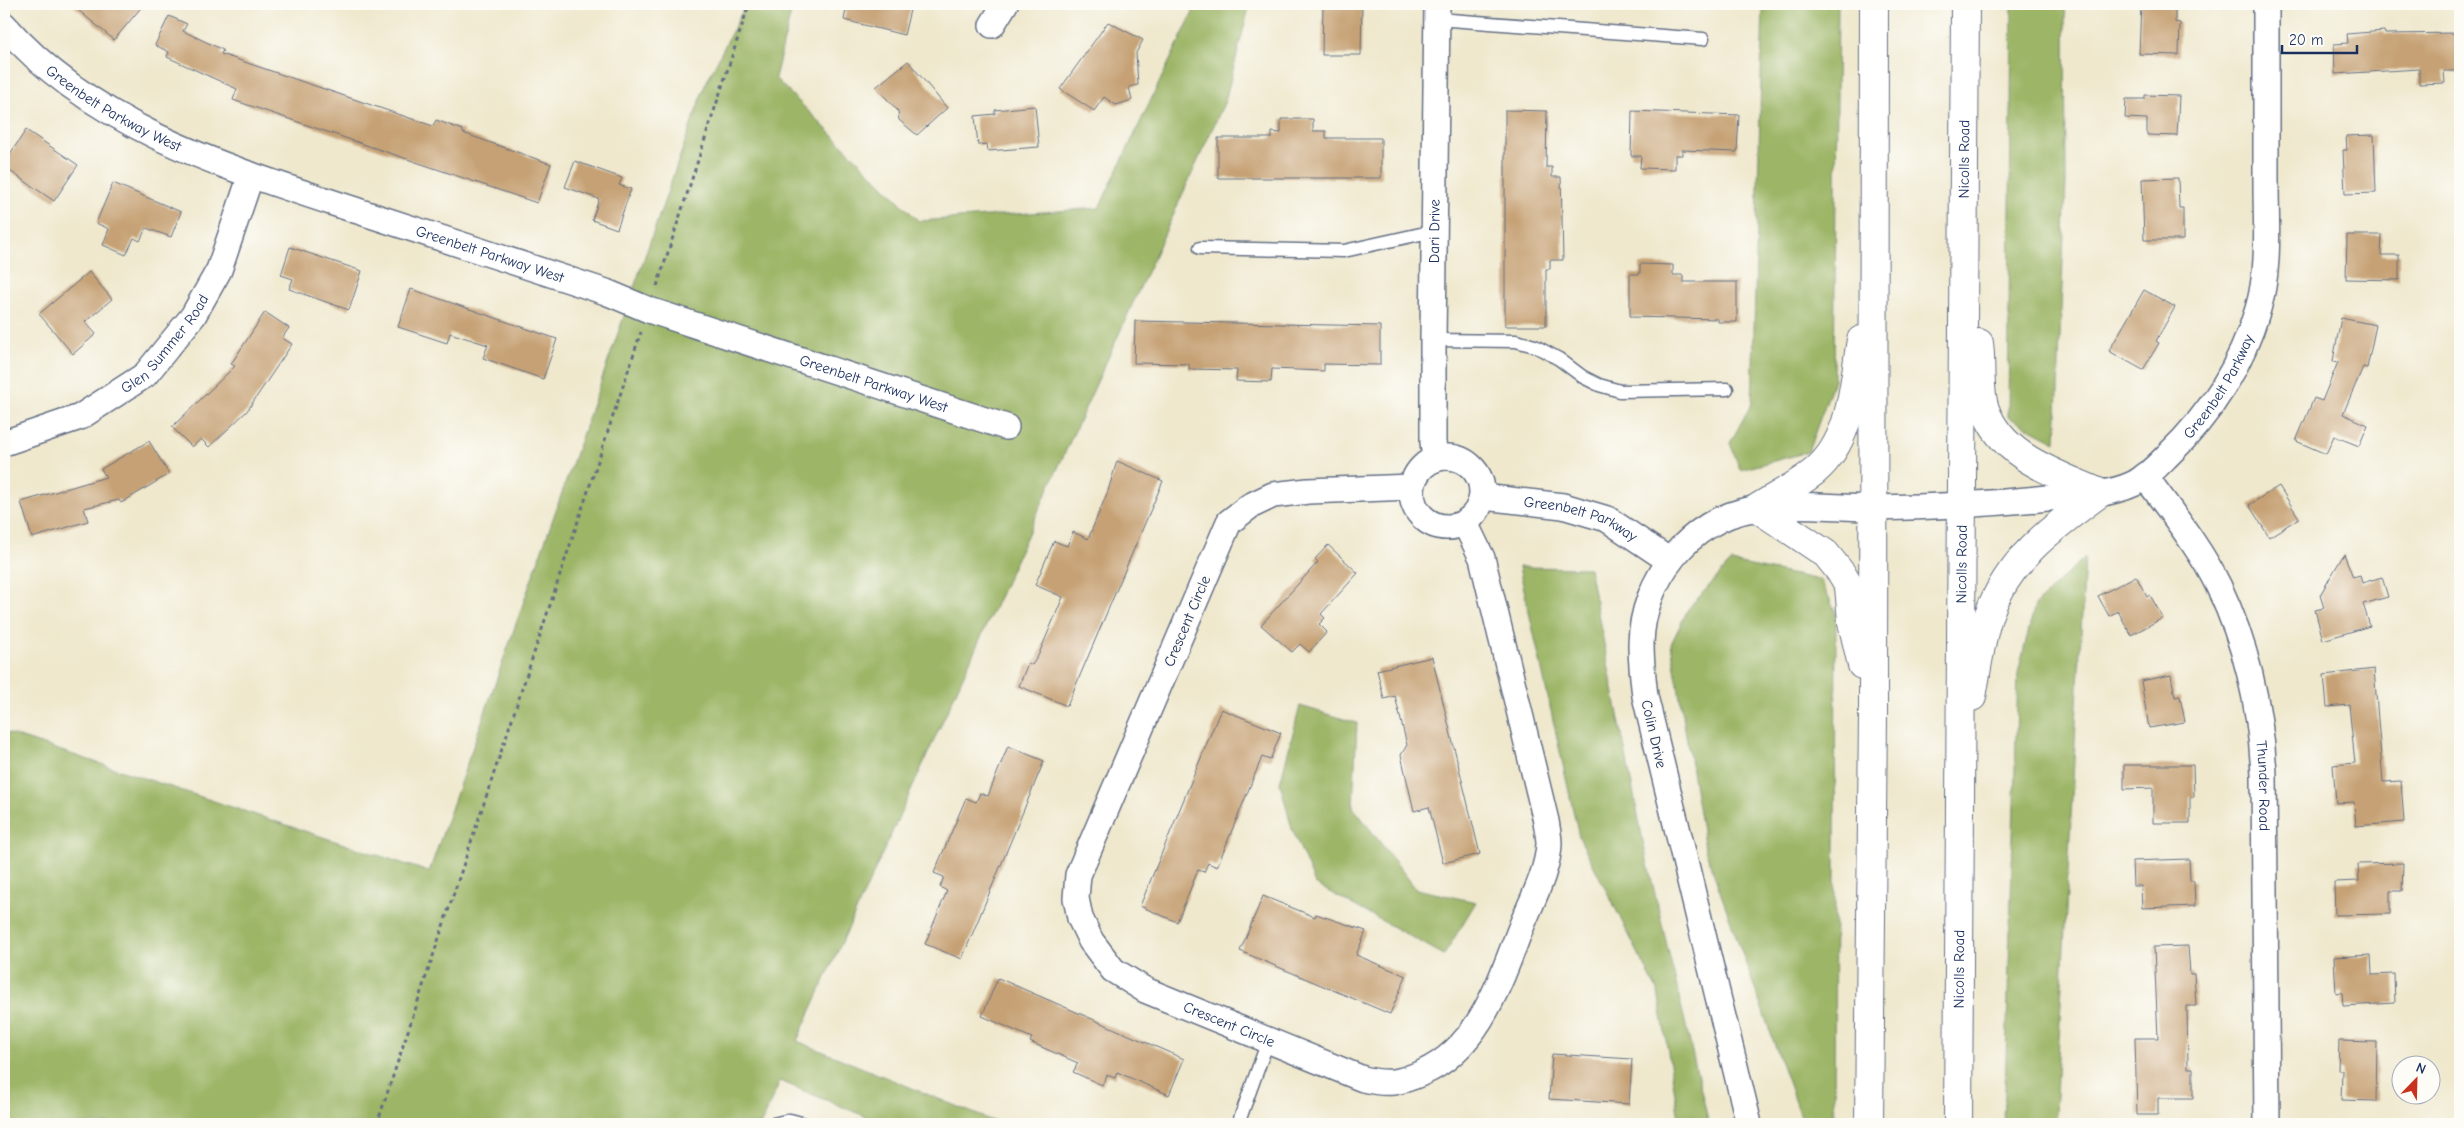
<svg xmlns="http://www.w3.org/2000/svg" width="2464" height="1128" viewBox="0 0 2464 1128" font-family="'Comic Neue',sans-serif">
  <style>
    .forest { fill: #9cb566; stroke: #5c7262 }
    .building { fill: #c6a175 }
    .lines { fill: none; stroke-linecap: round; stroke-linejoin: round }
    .lane-casing { stroke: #657085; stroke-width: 15 }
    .street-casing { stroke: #657085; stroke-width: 28 }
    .highway-casing { stroke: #657085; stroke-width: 30 }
    .path { stroke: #657085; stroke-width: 3; stroke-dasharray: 4 4; stroke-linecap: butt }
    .lane { stroke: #fff; stroke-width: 12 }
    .street { stroke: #fff; stroke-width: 25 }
    .highway { stroke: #fff; stroke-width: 28 }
    .labels { text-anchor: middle; stroke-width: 4; stroke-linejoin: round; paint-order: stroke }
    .street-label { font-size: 15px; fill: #1b2f5e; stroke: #fdfcf7 }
  </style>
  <rect width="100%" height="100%" fill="#fdfcf7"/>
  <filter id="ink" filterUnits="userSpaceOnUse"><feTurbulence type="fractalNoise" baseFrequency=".02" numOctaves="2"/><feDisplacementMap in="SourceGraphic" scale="10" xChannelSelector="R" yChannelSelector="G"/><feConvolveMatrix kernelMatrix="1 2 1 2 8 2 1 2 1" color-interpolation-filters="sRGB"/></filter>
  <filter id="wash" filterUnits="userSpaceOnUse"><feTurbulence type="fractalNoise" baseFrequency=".0096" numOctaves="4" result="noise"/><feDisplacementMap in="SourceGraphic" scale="20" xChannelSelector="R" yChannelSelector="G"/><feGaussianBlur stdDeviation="1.12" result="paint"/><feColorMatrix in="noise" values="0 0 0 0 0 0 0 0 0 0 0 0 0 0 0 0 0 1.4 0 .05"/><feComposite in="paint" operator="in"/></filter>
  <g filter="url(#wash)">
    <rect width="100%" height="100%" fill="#efe8cd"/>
    <g class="forest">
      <path d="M 746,4 L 793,4 L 775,78 L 919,221 L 1099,208 L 1197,4 L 1250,4 L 1225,101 L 797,1041 L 1000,1124 L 884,1124 L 780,1081 L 761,1124 L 4,1124 L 4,732 L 429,872 L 705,85 Z"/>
      <path d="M 1763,4 L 1838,4 L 1834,380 L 1808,452 L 1740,470 L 1730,443 L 1752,403 Z"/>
      <path d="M 2012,4 L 2065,4 L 2066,182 L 2056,442 L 2008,417 Z"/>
      <path d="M 2085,557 L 2055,1114 L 2056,1124 L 2004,1124 L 2018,673 L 2035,605 Z"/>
      <path d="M 1731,562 L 1820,580 L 1836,613 L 1834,1124 L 1803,1124 L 1705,849 L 1671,644 L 1688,609 Z"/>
      <path d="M 1519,567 L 1589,568 L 1646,856 L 1709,1124 L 1680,1124 L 1658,992 L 1579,837 Z"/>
      <path d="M 1300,706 L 1357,723 L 1353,807 L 1416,889 L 1476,902 L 1444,955 L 1315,884 L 1292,829 L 1280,783 Z"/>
    </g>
    <g id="blocks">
      <g class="building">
        <path d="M 71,4 L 144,4 L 114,40 Z"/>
        <path d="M 847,4 L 899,4 L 911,6 L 904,35 L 844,20 Z"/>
        <path d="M 1323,4 L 1362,4 L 1361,55 L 1322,55 Z"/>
        <path d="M 2141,4 L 2175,4 L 2175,22 L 2180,23 L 2179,55 L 2139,54 Z"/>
        <path d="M 169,16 L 187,24 L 183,31 L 223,50 L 221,54 L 433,126 L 436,120 L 463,130 L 463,133 L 551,164 L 537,203 L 233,100 L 237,89 L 167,57 L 169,52 L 155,45 Z"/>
        <path d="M 1108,22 L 1143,40 L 1136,53 L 1138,85 L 1129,87 L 1132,100 L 1116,105 L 1104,97 L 1094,111 L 1060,89 Z"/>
        <path d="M 2384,31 L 2385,34 L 2460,33 L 2460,71 L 2444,71 L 2445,83 L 2419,84 L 2419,69 L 2335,74 L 2334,44 L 2348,43 L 2347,34 Z"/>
        <path d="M 908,61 L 947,108 L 917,135 L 899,120 L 898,111 L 876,87 Z"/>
        <path d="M 2145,95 L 2179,96 L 2177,136 L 2147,135 L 2147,119 L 2125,118 L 2126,99 L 2145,99 Z"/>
        <path d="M 1035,106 L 1039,147 L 988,151 L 987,144 L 978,145 L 975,116 L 995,114 L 995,110 Z"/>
        <path d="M 1505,110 L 1547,111 L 1546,167 L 1552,167 L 1552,177 L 1561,177 L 1563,260 L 1550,260 L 1550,269 L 1546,269 L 1546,326 L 1505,326 Z"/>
        <path d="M 1632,111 L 1739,115 L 1737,152 L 1682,150 L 1682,155 L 1675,155 L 1675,169 L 1640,168 L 1641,156 L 1631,156 Z"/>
        <path d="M 1281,119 L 1313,119 L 1313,131 L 1326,131 L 1326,138 L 1381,138 L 1381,178 L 1218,178 L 1218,138 L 1272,138 L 1272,132 L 1281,133 Z"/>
        <path d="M 26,130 L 78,165 L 54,201 L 4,167 L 4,163 Z"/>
        <path d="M 2374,135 L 2376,193 L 2345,194 L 2343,150 L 2347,150 L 2346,136 Z"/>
        <path d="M 575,161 L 622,178 L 619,185 L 631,189 L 617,229 L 592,220 L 599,199 L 565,187 Z"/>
        <path d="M 2178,178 L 2179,208 L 2183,208 L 2183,240 L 2144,240 L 2142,179 Z"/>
        <path d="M 113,183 L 181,212 L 171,237 L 146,228 L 140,241 L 134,238 L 126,255 L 103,245 L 109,229 L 96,223 Z"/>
        <path d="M 2347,235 L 2382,235 L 2381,255 L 2399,255 L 2399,280 L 2346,279 Z"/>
        <path d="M 290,247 L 362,271 L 349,310 L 289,289 L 293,279 L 281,275 Z"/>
        <path d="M 1640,264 L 1673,265 L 1673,275 L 1683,275 L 1683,282 L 1737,282 L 1737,322 L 1718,322 L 1718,319 L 1630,317 L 1630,274 L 1640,274 Z"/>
        <path d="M 89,272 L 112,299 L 85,322 L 96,334 L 73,354 L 39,314 Z"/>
        <path d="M 411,289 L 557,339 L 543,379 L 483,358 L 488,345 L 450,333 L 447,343 L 398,327 Z"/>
        <path d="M 2144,290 L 2175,307 L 2156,341 L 2159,343 L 2143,370 L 2109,351 Z"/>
        <path d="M 265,312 L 289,328 L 282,338 L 292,344 L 247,411 L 209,447 L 201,439 L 192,447 L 172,427 L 235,366 L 231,364 Z"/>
        <path d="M 2341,318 L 2376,325 L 2367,368 L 2363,367 L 2343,414 L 2368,425 L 2359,446 L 2334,436 L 2326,454 L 2296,441 L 2314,398 L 2322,401 L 2338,362 L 2333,361 Z"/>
        <path d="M 1135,321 L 1380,326 L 1380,365 L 1324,364 L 1324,371 L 1272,369 L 1271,382 L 1236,381 L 1237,370 L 1189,369 L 1189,364 L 1134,363 Z"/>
        <path d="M 149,441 L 169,474 L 121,503 L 119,500 L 84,508 L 88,521 L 32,538 L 21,502 L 106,477 L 101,469 Z"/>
        <path d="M 1117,461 L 1163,481 L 1067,706 L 1019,686 L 1028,663 L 1032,665 L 1038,656 L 1063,597 L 1035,585 L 1054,541 L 1067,546 L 1073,532 L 1088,539 L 1108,491 Z"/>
        <path d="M 2279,486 L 2299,518 L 2269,537 L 2249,505 Z"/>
        <path d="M 1328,545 L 1358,573 L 1321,614 L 1325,618 L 1319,624 L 1327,632 L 1309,652 L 1300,644 L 1292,652 L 1261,625 L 1318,562 L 1315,559 Z"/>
        <path d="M 2344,554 L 2353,577 L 2360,575 L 2362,583 L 2382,577 L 2388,597 L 2363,604 L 2370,626 L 2323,640 L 2315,610 L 2324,608 L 2320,595 Z"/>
        <path d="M 2136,576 L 2147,597 L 2150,595 L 2163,618 L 2131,635 L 2118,611 L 2109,616 L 2098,596 Z"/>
        <path d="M 1432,657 L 1480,854 L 1443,863 L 1429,807 L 1414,811 L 1401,755 L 1407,745 L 1395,696 L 1384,699 L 1377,670 Z"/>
        <path d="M 2374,669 L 2383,782 L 2401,781 L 2404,822 L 2356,826 L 2354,802 L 2336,803 L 2333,765 L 2355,763 L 2349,705 L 2327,707 L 2324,675 Z"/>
        <path d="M 2171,675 L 2175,697 L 2180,696 L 2185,722 L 2149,728 L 2141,681 Z"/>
        <path d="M 1221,709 L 1281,733 L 1270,760 L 1262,757 L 1217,867 L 1208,863 L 1204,872 L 1198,870 L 1177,922 L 1140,906 Z"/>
        <path d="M 1008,746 L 1044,761 L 962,959 L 925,944 L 947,891 L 940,887 L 944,877 L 934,873 L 966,798 L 976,802 L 980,793 L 988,796 Z"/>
        <path d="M 2124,765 L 2193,765 L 2194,797 L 2190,797 L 2190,823 L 2153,823 L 2153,788 L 2124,789 Z"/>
        <path d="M 2189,859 L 2190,881 L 2194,881 L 2195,906 L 2142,908 L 2141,886 L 2133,886 L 2132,861 Z"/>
        <path d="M 2403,863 L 2402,891 L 2390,891 L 2390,914 L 2335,915 L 2334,882 L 2359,881 L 2358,864 Z"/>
        <path d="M 1263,896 L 1315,917 L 1316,914 L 1366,931 L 1356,955 L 1406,976 L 1390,1014 L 1240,951 Z"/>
        <path d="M 2188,946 L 2190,974 L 2194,974 L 2196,1006 L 2187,1006 L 2188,1068 L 2193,1068 L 2193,1098 L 2158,1098 L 2158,1115 L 2137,1115 L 2135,1038 L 2158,1038 L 2154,947 Z"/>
        <path d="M 2371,955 L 2372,975 L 2394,974 L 2395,1003 L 2343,1006 L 2342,992 L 2336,993 L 2334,957 Z"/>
        <path d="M 998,978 L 1184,1059 L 1169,1095 L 1117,1072 L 1115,1078 L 1107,1075 L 1102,1085 L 1073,1072 L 1078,1063 L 1030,1042 L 1032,1038 L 982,1016 Z"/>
        <path d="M 2339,1041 L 2377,1042 L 2376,1101 L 2341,1100 L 2342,1070 L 2338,1070 Z"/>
        <path d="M 1552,1054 L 1632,1059 L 1629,1104 L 1549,1099 Z"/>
      </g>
    </g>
  </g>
  <g filter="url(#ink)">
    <use href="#blocks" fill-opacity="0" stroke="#657085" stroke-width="1"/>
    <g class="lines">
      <g class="lane-casing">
        <g id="lane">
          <path d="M 1437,19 L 1703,39"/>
          <path d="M 1200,248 L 1344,251 L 1434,231"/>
          <path d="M 1433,340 L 1516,341 L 1535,346 L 1559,359 L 1583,377 L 1599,385 L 1620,391 L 1727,389"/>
          <path d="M 773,1124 L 790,1120 L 805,1124"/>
          <path d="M 1238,1124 L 1268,1041"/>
        </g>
      </g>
      <g class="street-casing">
        <g id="street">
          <path id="s1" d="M 4,25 C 95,130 234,170 361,212 C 443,239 524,265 606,292 L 649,310 L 1006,427"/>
          <path d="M 992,25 L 1005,4"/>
          <path id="s2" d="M 4,443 L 80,417 L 145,375 L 193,316 L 219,270 L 251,175"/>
          <circle cx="1447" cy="492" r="35"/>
          <path id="s3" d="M 1435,459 L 1433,442 L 1433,340 L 1437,4"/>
          <path id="s4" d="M 2145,476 C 2171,512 2200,548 2219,587 C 2247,646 2261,711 2264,775 L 2267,1124"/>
          <path id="s5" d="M 1412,487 L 1308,491 L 1273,495 L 1250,506 L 1229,522 L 1078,875 L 1076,898 L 1080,918 L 1091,941 L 1113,970 L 1145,990 L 1363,1079 C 1388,1085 1399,1083 1422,1073 C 1479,1048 1499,984 1520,930 C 1530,904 1548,872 1549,844 C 1549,836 1547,828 1546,821 L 1482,558 L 1465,523"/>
          <path id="s6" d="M 1483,497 L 1563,506 L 1607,519 L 1670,561"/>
          <path id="s7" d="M 1749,1124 L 1645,696 C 1643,679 1641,662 1641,644 C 1642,580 1690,519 1753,509 C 1792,502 1835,508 1874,508 C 1933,507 1990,504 2047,498 C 2075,496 2107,496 2133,484 C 2147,477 2157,466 2168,455 C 2211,414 2241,366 2258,309 C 2270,268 2266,225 2266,183 C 2266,123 2266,63 2266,4"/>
        </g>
      </g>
      <g class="highway-casing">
        <g id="highway">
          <path d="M 1861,340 C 1853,385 1853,439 1815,471 C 1798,485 1776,496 1757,508 L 1826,554 L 1842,574 L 1849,586 L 1852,622 L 1862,665"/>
          <path d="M 1979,343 C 1982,364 1978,389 1985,409 C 2002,458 2058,474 2100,493"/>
          <path d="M 1972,697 C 1977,670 1980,641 1989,614 C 2009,558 2054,527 2100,493"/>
          <path d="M 1869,1124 L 1873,714 L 1874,4"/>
          <path id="s8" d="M 1958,1124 L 1965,4"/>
        </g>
      </g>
      <g class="path">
        <path d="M 657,286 L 749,4"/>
        <path d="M 377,1124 L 641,332"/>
      </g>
      <use href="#lane" class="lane"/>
      <use href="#street" class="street"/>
      <use href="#highway" class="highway"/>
    </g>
  </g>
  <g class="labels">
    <g class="street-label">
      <text dy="5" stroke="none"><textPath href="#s1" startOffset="139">Greenbelt Parkway West</textPath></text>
      <text dy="5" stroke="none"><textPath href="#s8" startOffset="965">Nicolls Road</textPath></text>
      <text dy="5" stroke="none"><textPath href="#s3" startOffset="228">Dari Drive</textPath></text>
      <text dy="5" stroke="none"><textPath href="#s1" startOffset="544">Greenbelt Parkway West</textPath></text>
      <text dy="5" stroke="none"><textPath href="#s2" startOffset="194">Glen Summer Road</textPath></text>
      <text dy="5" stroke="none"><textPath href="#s1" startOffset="949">Greenbelt Parkway West</textPath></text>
      <text dy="5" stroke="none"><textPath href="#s7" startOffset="1196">Greenbelt Parkway</textPath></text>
      <text dy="5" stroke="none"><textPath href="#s6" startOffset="101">Greenbelt Parkway</textPath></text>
      <text dy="5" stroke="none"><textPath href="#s8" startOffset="560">Nicolls Road</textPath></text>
      <text transform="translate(1187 621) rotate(-67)" y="5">Crescent Circle</text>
      <text transform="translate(1654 734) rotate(77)" y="5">Colin Drive</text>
      <text dy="5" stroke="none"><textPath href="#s4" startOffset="339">Thunder Road</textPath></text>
      <text dy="5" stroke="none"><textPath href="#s8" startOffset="155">Nicolls Road</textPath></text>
      <text dy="5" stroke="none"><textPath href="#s5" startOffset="809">Crescent Circle</textPath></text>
    </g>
  </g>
  <rect width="2464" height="1128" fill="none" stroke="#fdfcf7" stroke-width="20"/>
  <g transform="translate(2416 1080) rotate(23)"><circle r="24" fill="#fdfcf7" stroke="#a3aaba"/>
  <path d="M0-4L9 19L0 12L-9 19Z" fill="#c8321e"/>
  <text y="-8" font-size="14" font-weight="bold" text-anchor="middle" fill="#1b2f5e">N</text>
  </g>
  <path d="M2282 45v8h75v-8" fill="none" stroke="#1b2f5e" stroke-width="2.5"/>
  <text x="2289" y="45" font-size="15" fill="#1b2f5e" stroke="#fdfcf7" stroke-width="4" paint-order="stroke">20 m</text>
</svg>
